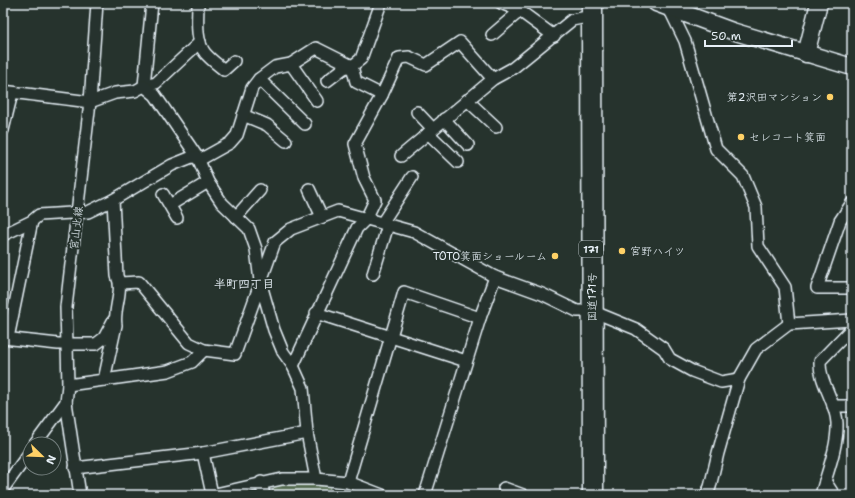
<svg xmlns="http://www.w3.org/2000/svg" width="855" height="498" viewBox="0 0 855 498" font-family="'Shantell Sans','Klee One',sans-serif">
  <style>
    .green { fill: #586e53; stroke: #a0b0a6 }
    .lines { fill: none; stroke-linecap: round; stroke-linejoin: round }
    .street-casing { stroke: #e8f1f8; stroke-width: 14 }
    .secondary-casing { stroke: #e8f1f8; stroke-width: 19 }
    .highway-casing { stroke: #e8f1f8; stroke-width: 23 }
    .street { stroke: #26332d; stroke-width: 11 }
    .secondary { stroke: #26332d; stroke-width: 16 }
    .highway { stroke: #26332d; stroke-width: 20 }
    .poi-dot { fill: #ffd166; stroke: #26332d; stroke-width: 1.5 }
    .labels { text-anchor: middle; stroke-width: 4; stroke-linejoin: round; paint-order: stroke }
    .shield { fill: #26332d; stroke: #aeb8bb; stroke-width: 1 }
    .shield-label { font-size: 10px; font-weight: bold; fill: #e8f1f8 }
    .poi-label { font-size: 11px; fill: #e8f1f8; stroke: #26332d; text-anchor: end }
    .street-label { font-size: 11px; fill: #e8f1f8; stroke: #26332d }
    .neighbourhood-label { font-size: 12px; font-weight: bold; fill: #e8f1f8; stroke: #26332d }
  </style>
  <rect width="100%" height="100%" fill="#26332d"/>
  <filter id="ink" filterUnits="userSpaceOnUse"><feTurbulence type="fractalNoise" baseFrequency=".025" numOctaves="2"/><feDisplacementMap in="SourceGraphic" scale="8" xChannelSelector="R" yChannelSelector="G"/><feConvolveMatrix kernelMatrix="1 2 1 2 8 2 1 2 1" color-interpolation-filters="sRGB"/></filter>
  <g filter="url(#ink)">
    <path class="green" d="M 315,484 L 330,486 L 329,495 L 270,495 L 275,485 Z"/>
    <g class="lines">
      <g class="street-casing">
        <g id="street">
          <path d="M 152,3 L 144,86 L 156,83 L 200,42"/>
          <path d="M 198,3 C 198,18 195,40 205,53 C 210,59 218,65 224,70 L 234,61"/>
          <path d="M 501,3 L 520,11 L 554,36"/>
          <path d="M 669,8 L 685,41 L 716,149 L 743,176 L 756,207 L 758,246 L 785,287 L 789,324"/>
          <path d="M 492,35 L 520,11"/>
          <path d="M 291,64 L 317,101"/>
          <path d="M 259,79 L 305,124"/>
          <path d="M 327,81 L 344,68 L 352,66 L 361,59 L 381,3"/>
          <path d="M 3,91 L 90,102 L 115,93 L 135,91 L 144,86 L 155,95 L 198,158 L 208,182 L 222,203 L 249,229 L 256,249 L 260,281 L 274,330 L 283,352 L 293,366 L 303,388 L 307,433 L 316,479 L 348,482 L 382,495"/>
          <path d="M 382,95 L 399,58 L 409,57 L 426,65 L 460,42 L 493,79"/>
          <path d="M 467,100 L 496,127"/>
          <path d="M 417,112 L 433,129"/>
          <path d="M 243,115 L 267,125 L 286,141"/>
          <path d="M 444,119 L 468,145"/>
          <path d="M 3,130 L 12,93"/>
          <path d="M 428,133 L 458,162"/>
          <path d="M 401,156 L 493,79 L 513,68 L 572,20 L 592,16"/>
          <path d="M 309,189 L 322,217"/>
          <path d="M 163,194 L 177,218"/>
          <path d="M 852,203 L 840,221 L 817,288 L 852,288"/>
          <path d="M 170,205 L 208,182"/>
          <path d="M 236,217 L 260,190"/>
          <path d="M 382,223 L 412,177"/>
          <path d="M 3,235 L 32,221 L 39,215 L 88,212 L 113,200 L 172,165 L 192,157 L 203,158 L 230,143 L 237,135 L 252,88 L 259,79 L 275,67 L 291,64 L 316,48 L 352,66 L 356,82 L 382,95 L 355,144 L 364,178 L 375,200 L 366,219 L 357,228 L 293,366"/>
          <path d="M 373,274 L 388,225"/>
          <path d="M 120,283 L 139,282 L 189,343 L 204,350 L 235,354 L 275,242 L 291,229 L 338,211 L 414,232 L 495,277 L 542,294 L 577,311 L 592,311 L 636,329 L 664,349 L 670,359 L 692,371 L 721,382 L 739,379"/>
          <path d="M 316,313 L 466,361"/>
          <path d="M 3,338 L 58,344 L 96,344 L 104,338 L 113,321"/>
          <path d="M 8,338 L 32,221"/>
          <path d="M 104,380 L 116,325 C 113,309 124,291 117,276 L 113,200"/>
          <path d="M 68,385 L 168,371 L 192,362 L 204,350"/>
          <path d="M 66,402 L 80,495"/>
          <path d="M 833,406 L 852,406"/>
          <path d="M 35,444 L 66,402 L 68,385 L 66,307 L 90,102 L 97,3"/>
          <path d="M 203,453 L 212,494"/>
          <path d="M 75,468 L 203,453 L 307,433"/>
          <path d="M 825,481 L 834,495"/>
          <path d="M 261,482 L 264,495"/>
          <path d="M 348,482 L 404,292 L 480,318"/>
          <path d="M 504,488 L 523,495"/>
          <path d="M 3,489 L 30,452"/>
          <path d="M 211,495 L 282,479 L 316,479"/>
          <path d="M 425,495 L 480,318 L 495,277"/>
          <path d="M 706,495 L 710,487 L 718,453 L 739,379 L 756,349 L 789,324 L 852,320"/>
          <path d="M 821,495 C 827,473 838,446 837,423 C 836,401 819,383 820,361 L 852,328"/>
        </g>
      </g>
      <g class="secondary-casing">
        <g id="secondary">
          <path d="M 656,3 L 732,31 L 852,67"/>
          <path d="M 806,54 L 819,3"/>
        </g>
      </g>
      <g class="highway-casing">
        <path id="highway" d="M 592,3 L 593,495"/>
      </g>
      <use href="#street" class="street"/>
      <use href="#secondary" class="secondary"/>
      <use href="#highway" class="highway"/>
    </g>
  </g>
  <g class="poi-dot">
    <circle cx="830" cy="97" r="4"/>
    <circle cx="741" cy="137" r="4"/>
    <circle cx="622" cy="251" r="4"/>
    <circle cx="555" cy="256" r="4"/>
  </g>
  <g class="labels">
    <rect class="shield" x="579" y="241" width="24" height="16" rx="3"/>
    <g class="shield-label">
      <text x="591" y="253">171</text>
    </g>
    <g class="poi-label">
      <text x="822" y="101">第2沢田マンション</text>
      <text x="749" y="141" text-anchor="start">セレコート箕面</text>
      <text x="630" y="255" text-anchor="start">宮野ハイツ</text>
      <text x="547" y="260">TOTO箕面ショールーム</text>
    </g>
    <g class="street-label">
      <text transform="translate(76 228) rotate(-83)" y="4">宮山北線</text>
      <text transform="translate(592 297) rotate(-90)" y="4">国道171号</text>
    </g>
    <g class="neighbourhood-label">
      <text x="244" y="288">半町四丁目</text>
    </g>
  </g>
  <rect width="855" height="498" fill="none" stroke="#26332d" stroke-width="16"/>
  <rect x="8" y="8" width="839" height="482" fill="none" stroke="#e8f1f8" stroke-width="1.5" filter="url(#ink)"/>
  <g transform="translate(42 456) rotate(113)"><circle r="19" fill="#26332d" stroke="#747f7e"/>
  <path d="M0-3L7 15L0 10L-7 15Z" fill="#ffd166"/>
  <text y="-6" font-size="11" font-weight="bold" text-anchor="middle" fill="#e8f1f8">N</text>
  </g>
  <path d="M705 40v6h87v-6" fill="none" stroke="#e8f1f8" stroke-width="2"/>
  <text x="711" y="40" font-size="12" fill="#e8f1f8" stroke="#26332d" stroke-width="3" paint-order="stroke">50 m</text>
</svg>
